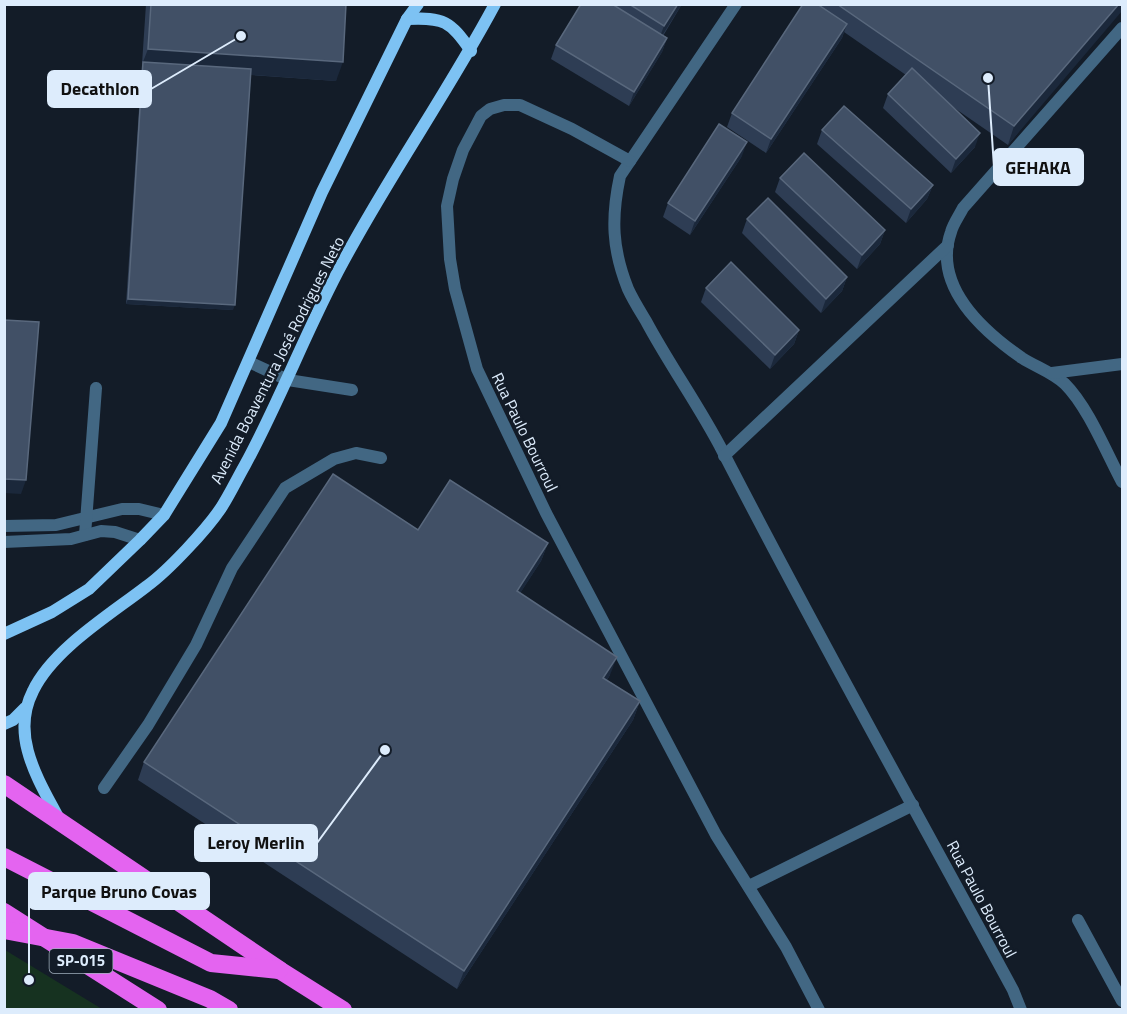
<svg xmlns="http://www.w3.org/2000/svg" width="1127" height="1014" viewBox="0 0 1127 1014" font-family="'Titillium Web',sans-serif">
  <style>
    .green { fill: #163220 }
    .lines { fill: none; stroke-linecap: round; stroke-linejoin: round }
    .lane { stroke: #426783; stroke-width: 12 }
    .street { stroke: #426783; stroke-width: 12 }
    .secondary { stroke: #7dc2f3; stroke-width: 12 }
    .highway { stroke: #e464f0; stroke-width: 18 }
    .highway-bridge { stroke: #e464f0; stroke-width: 18 }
    .wall { fill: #2e3d54 }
    .shaded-wall { fill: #1b283b }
    .building { fill: #415066; stroke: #59687d; stroke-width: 1.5 }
    .labels { text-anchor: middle; stroke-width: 5; stroke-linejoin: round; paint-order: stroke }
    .shield { fill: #131c28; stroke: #a0aebc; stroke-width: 1.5 }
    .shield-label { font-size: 15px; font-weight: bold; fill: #ddecfc }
    .street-label { font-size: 16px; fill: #ddecfc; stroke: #131c28 }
    .leader { fill: none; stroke: #ddecfc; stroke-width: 2 }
    .callout-dot { fill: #ddecfc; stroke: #131c28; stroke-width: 2 }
    .callout { fill: #ddecfc; stroke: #ddecfc; stroke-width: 2 }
    .callout-label { font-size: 18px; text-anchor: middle; font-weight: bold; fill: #111 }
  </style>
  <rect width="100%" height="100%" fill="#131c28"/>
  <path class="green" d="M 5,950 L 102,1009 L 5,1009 Z"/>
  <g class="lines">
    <g class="lane">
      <path d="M 249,362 L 288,380 L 352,390"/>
      <path d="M 4,526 L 56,525 L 122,509 L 139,509 L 164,515"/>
      <path d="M 85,535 L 96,388"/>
      <path d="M 4,542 L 71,539 L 101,531 L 115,532 L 140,540"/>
      <path d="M 104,788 L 148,725 L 196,645 L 232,568 L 285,488 L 334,459 L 356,453 L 381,458"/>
    </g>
    <g class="street">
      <path d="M 736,4 L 620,176 C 611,218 612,249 628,289 C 633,300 640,311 646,321 C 670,366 700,407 723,452 C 816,633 916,811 1013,990 L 1021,1010"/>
      <path d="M 1122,28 L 963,208 C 959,216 953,224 951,232 C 932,286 983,331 1022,358 C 1036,367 1052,372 1065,384 C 1088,407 1106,452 1122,482"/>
      <path d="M 630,161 L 572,129 L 520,105 L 504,105 L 490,109 L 481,116 L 463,150 L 453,179 L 447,206 L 450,259 L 455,289 L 477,369 L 546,513 L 716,835 L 786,947 L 819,1010"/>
      <path d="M 1052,373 L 1122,364"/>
      <path d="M 724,456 L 948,245"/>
      <path d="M 749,886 L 913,805"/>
      <path d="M 1078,920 L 1122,1001"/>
    </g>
    <g class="secondary">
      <path d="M 407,19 C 444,17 450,21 471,51"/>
      <path d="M 4,634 L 52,612 L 89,589 L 140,540 L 164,515 L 221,423 L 322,192 L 407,19 L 418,4"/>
      <path d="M 4,724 L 13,720 L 25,708"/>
      <path d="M 59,819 C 38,779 10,736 33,691 C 53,649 111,614 147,586 C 169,570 206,530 221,508 C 230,494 237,479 245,465 C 281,399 307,328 343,262 C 390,174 448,92 495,4"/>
    </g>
    <g class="highway">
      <path d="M 4,784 L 281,971 L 343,1010"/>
      <path d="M 4,857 L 211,963 L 279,970"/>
      <path d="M 4,912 L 158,1010"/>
    </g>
    <path class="highway-bridge" d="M 4,930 L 73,943 L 210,999 L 229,1010"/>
  </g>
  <g class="wall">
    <path d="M 146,4 L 346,4 L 336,81 L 251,75 L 233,310 L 126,304 Z"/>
    <path d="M 581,4 L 682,4 L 663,36 L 667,38 L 662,52 L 629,106 L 551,59 L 556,45 Z"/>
    <path d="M 803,4 L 1122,4 L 1008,145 L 950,105 L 975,147 L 951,173 L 883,108 L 888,94 L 906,75 L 844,32 L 842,38 L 766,153 L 727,127 L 732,113 Z"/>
    <path d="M 822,130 L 933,185 L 927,199 L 906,223 L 817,144 Z"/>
    <path d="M 742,156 L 690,235 L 663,217 L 668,203 Z"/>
    <path d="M 780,178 L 885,230 L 880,244 L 857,269 L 775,192 Z"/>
    <path d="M 747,219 L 847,277 L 842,291 L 821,313 L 742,233 Z"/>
    <path d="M 706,288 L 799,330 L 794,344 L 770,369 L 701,302 Z"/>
    <path d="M 418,530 L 548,543 L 541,561 L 520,593 L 610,675 L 607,680 L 640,701 L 633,720 L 457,989 L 138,780 L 144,762 Z"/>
  </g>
  <g class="shaded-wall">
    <path d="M 678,4 L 682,4 L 657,44 L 664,26 Z"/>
    <path d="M 1119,4 L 1122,4 L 1122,11 L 1008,145 L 1014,126 Z"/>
    <path d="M 847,24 L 842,38 L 766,153 L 771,139 Z"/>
    <path d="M 667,38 L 662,52 L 629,106 L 634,92 Z"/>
    <path d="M 148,49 L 343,62 L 336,81 L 143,67 L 143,62 Z"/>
    <path d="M 980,133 L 975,147 L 951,173 L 956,159 Z"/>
    <path d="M 747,142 L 742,156 L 690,235 L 695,221 Z"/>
    <path d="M 933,185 L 927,199 L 906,223 L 911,209 Z"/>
    <path d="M 885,230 L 880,244 L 857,269 L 862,255 Z"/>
    <path d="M 847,277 L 842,291 L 821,313 L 826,299 Z"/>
    <path d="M 128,299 L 235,305 L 233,310 L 126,304 Z"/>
    <path d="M 799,330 L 794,344 L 770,369 L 775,355 Z"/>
    <path d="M 4,479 L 26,480 L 21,494 L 4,493 Z"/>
    <path d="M 548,543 L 541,561 L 510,609 L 517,591 Z"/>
    <path d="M 617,657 L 610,675 L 597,696 L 603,678 Z"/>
    <path d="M 640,701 L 633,720 L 457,989 L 464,971 Z"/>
  </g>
  <g class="building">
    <path d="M 151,4 L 346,4 L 343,62 L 148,49 Z"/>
    <path d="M 581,4 L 612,4 L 667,38 L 634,92 L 556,45 Z"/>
    <path d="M 629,4 L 678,4 L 664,26 Z"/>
    <path d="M 803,4 L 817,4 L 847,24 L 771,139 L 732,113 Z"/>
    <path d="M 837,4 L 1119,4 L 1014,126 Z"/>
    <path d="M 143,62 L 251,69 L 235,305 L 128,299 Z"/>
    <path d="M 912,68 L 980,133 L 956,159 L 888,94 Z"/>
    <path d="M 844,106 L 933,185 L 911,209 L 822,130 Z"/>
    <path d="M 719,124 L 747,142 L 695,221 L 668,203 Z"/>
    <path d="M 804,153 L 885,230 L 862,255 L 780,178 Z"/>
    <path d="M 768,198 L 847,277 L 826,299 L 747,219 Z"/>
    <path d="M 731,262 L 799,330 L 775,355 L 706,288 Z"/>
    <path d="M 4,320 L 39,322 L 26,480 L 4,479 Z"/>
    <path d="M 333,474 L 418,530 L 450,480 L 548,543 L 517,591 L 617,657 L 603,678 L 640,701 L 464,971 L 144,762 Z"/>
  </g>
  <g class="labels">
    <rect class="shield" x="49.5" y="949" width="63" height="24" rx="4.5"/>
    <g class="shield-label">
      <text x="81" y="966">SP-015</text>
    </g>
    <g class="street-label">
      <text transform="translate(277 360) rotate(-63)" y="6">Avenida Boaventura José Rodrigues Neto</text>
      <text transform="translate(525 432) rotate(64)" y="6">Rua Paulo Bourroul</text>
      <text transform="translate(982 899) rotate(62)" y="6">Rua Paulo Bourroul</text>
    </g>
  </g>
  <path class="leader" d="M241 36L151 89M988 78L994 167M385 750L317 843M29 980L29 891"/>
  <g class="callout-dot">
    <circle cx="241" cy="36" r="6"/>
    <circle cx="988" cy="78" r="6"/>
    <circle cx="385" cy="750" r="6"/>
    <circle cx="29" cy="980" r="6"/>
  </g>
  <g class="callout">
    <rect x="48" y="71" width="103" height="36" rx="6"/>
    <rect x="994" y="149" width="89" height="36" rx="6"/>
    <rect x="195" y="825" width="122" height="36" rx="6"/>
    <rect x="29" y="873" width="180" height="36" rx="6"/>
  </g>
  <g class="callout-label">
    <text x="100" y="95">Decathlon</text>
    <text x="1038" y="174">GEHAKA</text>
    <text x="256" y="849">Leroy Merlin</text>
    <text x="119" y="898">Parque Bruno Covas</text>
  </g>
  <rect width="1127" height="1014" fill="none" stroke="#ddecfc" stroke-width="12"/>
</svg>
